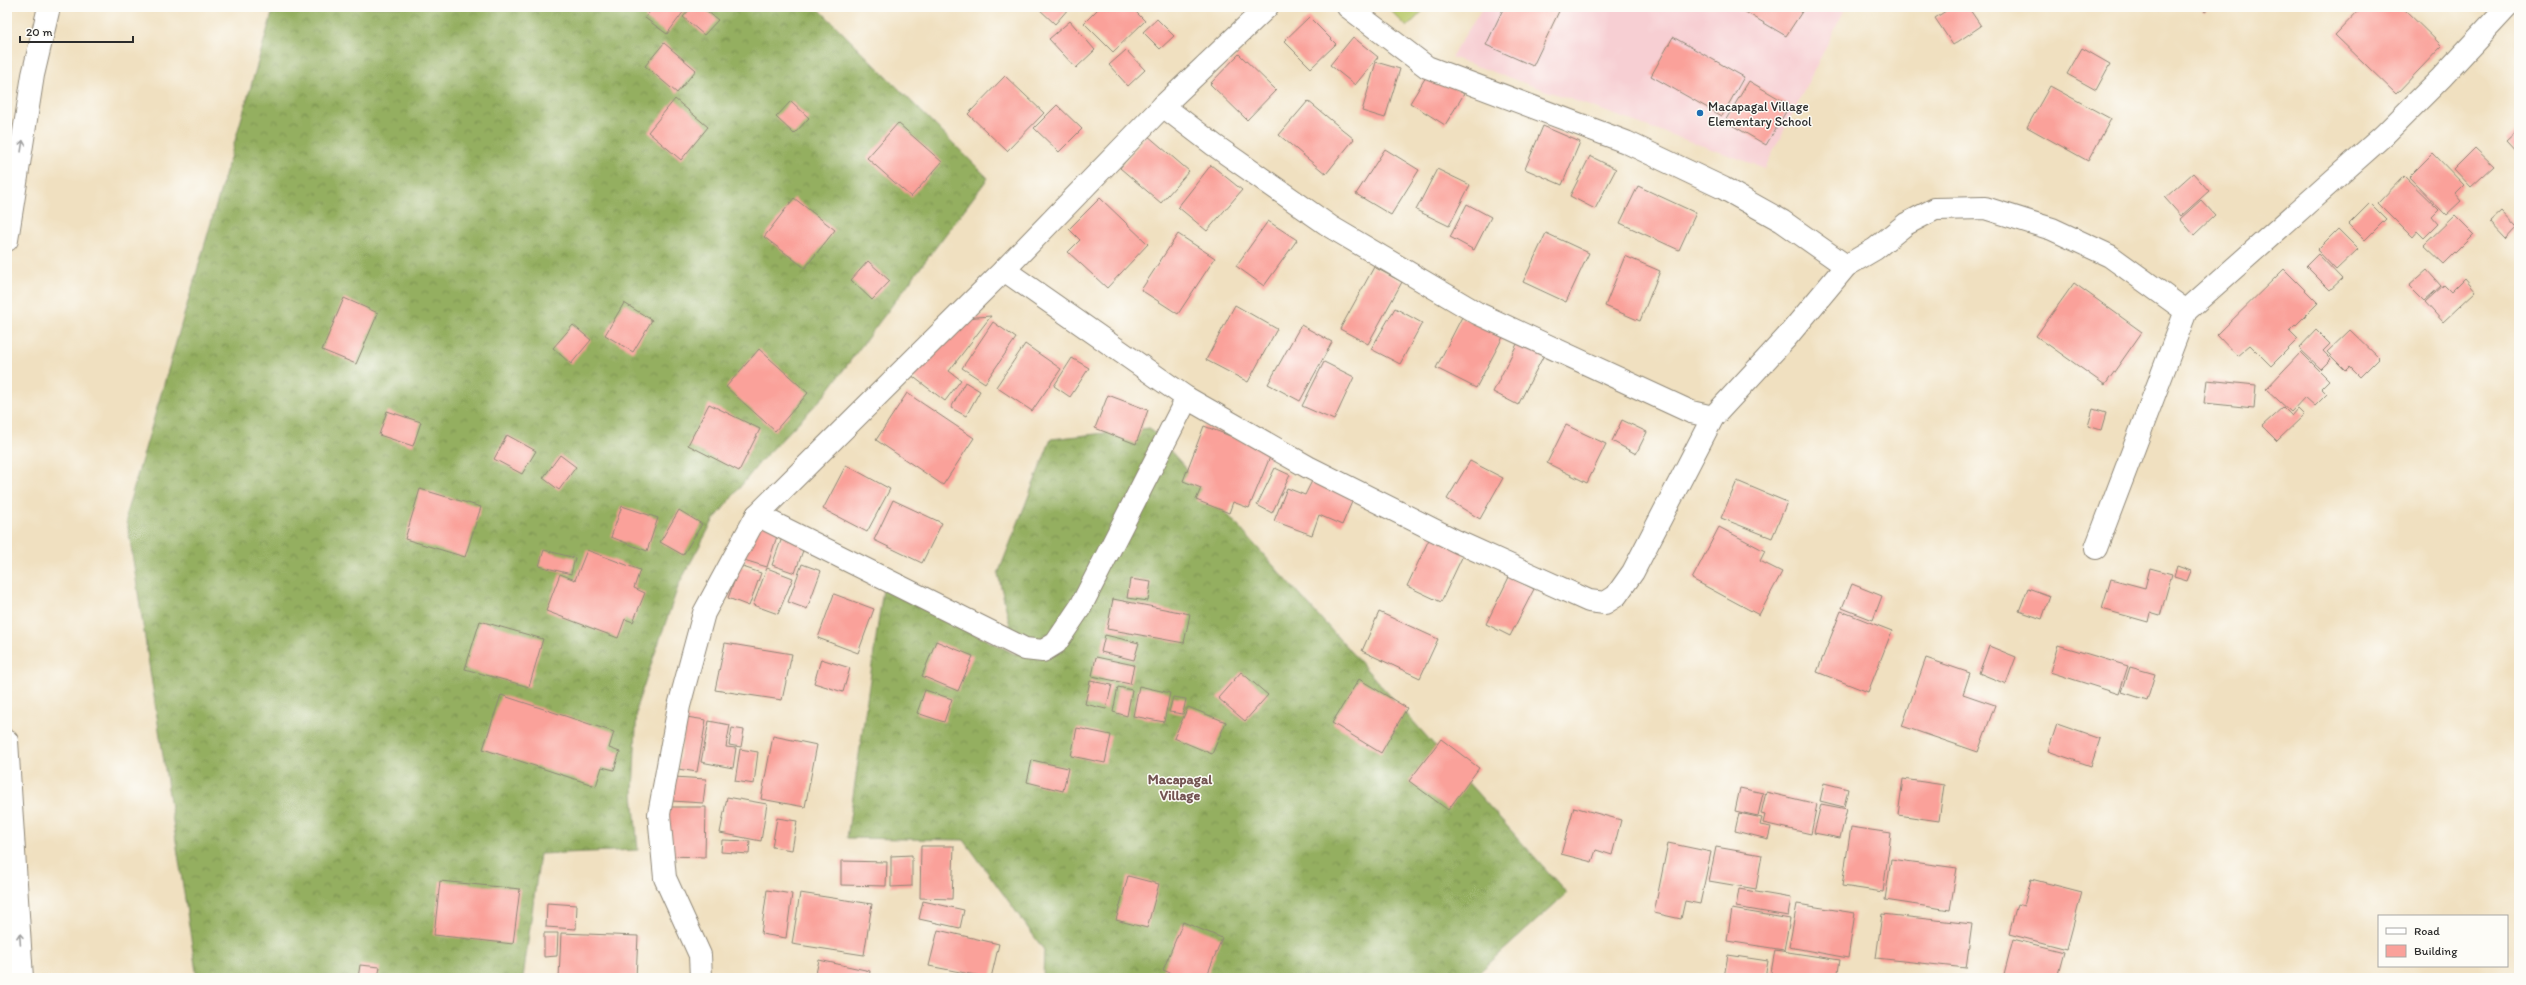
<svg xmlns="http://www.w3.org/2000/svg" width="2526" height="985" viewBox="0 0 2526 985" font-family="Itim,sans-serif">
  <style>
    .built { fill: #f7cfd3 }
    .forest { fill: url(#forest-crowns); stroke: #606d46 }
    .garden { fill: #bbcb6e; stroke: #737b4c }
    .building { fill: #faa19a }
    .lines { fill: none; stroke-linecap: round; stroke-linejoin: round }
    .minor-casing { stroke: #8e8676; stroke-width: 24 }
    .secondary-casing { stroke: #8e8676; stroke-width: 24 }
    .minor { stroke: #fff; stroke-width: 22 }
    .secondary { stroke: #fff; stroke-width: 22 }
    .oneway { stroke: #a0a0a0 }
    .poi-dot { fill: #1f6fb2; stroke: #fdfcf7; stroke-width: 1.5 }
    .labels { text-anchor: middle; stroke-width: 3; stroke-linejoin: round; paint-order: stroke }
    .poi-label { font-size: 13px; fill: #2b2b2b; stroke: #fdfcf7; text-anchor: start }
    .neighbourhood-label { font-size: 14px; font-weight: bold; fill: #735452; stroke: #fdfcf7 }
  </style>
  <defs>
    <pattern id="forest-crowns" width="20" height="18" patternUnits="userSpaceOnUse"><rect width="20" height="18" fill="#94af61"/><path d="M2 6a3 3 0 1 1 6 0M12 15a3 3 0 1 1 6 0" fill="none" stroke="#798f50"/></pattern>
  </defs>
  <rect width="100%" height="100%" fill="#fdfcf7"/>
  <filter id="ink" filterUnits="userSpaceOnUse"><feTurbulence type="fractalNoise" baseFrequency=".025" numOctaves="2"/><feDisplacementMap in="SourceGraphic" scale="8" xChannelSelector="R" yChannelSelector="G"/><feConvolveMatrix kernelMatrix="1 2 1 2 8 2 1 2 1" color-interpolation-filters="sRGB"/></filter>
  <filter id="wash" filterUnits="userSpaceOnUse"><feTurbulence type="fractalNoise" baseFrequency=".012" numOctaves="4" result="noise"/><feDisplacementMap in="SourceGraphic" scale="16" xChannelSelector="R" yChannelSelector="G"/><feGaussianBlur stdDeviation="0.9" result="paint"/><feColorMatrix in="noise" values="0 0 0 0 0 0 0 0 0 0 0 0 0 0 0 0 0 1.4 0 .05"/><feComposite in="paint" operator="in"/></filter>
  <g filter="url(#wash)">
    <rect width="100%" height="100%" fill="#f0e0c0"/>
    <path class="built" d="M 1483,7 L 1846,7 L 1765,168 L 1451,57 Z"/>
    <g class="forest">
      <path d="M 274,7 L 817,7 L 988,178 L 823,397 L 760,462 L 713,521 L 679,584 L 637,705 L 633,794 L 638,850 L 540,854 L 523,978 L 197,978 L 126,514 Z"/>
      <path d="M 1150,428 L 1567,893 L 1473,978 L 1043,978 L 1044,950 L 964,840 L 847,838 L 883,589 L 1017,655 L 998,574 L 1051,439 Z"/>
    </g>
    <path class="garden" d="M 1387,7 L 1427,7 L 1407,27 Z"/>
    <g id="blocks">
      <g class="building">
        <path d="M 653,7 L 687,7 L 667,34 L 645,18 Z"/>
        <path d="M 692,7 L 702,7 L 718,20 L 704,35 L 683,17 Z"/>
        <path d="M 1037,7 L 1070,7 L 1055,24 Z"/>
        <path d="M 1100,7 L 1131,7 L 1145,21 L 1113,52 L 1084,23 Z"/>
        <path d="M 1504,7 L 1561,7 L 1533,66 L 1486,45 Z"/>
        <path d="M 1737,7 L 1805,7 L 1786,36 Z"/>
        <path d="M 1952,7 L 1968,7 L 1981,26 L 1953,45 L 1935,18 Z"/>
        <path d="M 2201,7 L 2212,7 L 2205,12 Z"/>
        <path d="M 2362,7 L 2402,7 L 2442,46 L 2396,94 L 2335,35 Z"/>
        <path d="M 1309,17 L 1336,44 L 1311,68 L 1284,41 Z"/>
        <path d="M 1157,19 L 1174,36 L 1160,49 L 1143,32 Z"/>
        <path d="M 1070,21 L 1095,50 L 1076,68 L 1049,39 Z"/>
        <path d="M 1353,37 L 1378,57 L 1355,85 L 1330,65 Z"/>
        <path d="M 1673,37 L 1744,77 L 1722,116 L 1651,76 Z"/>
        <path d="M 664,43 L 696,70 L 677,93 L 645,66 Z"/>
        <path d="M 2082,48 L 2110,64 L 2096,90 L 2067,74 Z"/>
        <path d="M 1126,50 L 1145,70 L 1128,86 L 1109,65 Z"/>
        <path d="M 1239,54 L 1276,90 L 1247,120 L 1210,84 Z"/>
        <path d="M 1376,62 L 1400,69 L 1385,118 L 1362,111 Z"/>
        <path d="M 1429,72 L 1464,94 L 1445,125 L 1410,103 Z"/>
        <path d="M 1005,76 L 1044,113 L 1007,151 L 968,114 Z"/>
        <path d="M 1749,81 L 1790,105 L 1766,145 L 1725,121 Z"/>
        <path d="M 2050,86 L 2111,119 L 2088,161 L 2027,127 Z"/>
        <path d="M 675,99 L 708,127 L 681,160 L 648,132 Z"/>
        <path d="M 791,101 L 809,118 L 794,134 L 776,117 Z"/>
        <path d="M 1308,101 L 1354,139 L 1326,174 L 1279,135 Z"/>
        <path d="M 1057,105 L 1082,129 L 1059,152 L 1034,128 Z"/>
        <path d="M 898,123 L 942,162 L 911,197 L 867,158 Z"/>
        <path d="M 1543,126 L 1580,142 L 1562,185 L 1525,169 Z"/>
        <path d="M 2519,129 L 2519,155 L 2506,141 Z"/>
        <path d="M 1147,135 L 1189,171 L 1161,203 L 1120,168 Z"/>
        <path d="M 2475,148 L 2494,166 L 2471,187 L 2454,169 Z"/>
        <path d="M 1385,149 L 1419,170 L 1391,215 L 1356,194 Z"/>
        <path d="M 2433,153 L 2464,185 L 2455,194 L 2461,201 L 2446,215 L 2409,177 Z"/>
        <path d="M 1590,156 L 1616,169 L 1595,209 L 1570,196 Z"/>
        <path d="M 1211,165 L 1242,190 L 1207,231 L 1178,207 Z"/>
        <path d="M 1437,169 L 1470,185 L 1449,226 L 1416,210 Z"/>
        <path d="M 2193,173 L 2209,191 L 2181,216 L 2165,198 Z"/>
        <path d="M 2404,176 L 2439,210 L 2432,217 L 2438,224 L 2424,238 L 2417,231 L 2412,237 L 2378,203 Z"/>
        <path d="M 1638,186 L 1696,213 L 1679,250 L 1620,223 Z"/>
        <path d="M 794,198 L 835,230 L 805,268 L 764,237 Z"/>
        <path d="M 1100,198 L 1148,244 L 1107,288 L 1068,252 L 1080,240 L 1069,229 Z"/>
        <path d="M 2201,200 L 2215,215 L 2194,235 L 2180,219 Z"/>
        <path d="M 2370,203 L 2386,219 L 2365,240 L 2349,224 Z"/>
        <path d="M 1467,204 L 1491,217 L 1474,250 L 1450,237 Z"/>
        <path d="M 2502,211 L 2517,227 L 2506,239 L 2490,222 Z"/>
        <path d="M 2455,215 L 2474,234 L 2444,264 L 2424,245 Z"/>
        <path d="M 1268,221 L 1297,240 L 1264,286 L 1236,266 Z"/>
        <path d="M 2338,229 L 2358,249 L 2336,270 L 2317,250 Z"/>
        <path d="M 1546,233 L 1589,253 L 1566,302 L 1523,282 Z"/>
        <path d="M 1178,234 L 1215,258 L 1178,314 L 1141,290 Z"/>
        <path d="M 2318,254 L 2342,279 L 2330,290 L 2306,266 Z"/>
        <path d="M 1625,256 L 1660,271 L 1640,321 L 1605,306 Z"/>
        <path d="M 868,261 L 890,281 L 872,300 L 851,280 Z"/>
        <path d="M 1374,267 L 1402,282 L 1368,344 L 1340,329 Z"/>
        <path d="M 2284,269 L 2318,303 L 2290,331 L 2298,339 L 2271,366 L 2250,345 L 2237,356 L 2217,335 Z"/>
        <path d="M 2427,270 L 2441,286 L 2424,301 L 2409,286 Z"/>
        <path d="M 2465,278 L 2476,291 L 2443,322 L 2425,302 L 2444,285 L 2451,292 Z"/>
        <path d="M 2074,283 L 2142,332 L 2105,385 L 2036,336 Z"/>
        <path d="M 344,298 L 378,313 L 356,364 L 322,350 Z"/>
        <path d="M 624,303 L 652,320 L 633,352 L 605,335 Z"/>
        <path d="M 1235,305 L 1277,329 L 1248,382 L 1206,360 Z"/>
        <path d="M 1395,308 L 1422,323 L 1400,364 L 1371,349 Z"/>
        <path d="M 991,316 L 949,371 L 961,380 L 945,401 L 907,372 L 963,318 Z"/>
        <path d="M 1462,317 L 1503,337 L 1476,388 L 1436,368 Z"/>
        <path d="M 993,322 L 1016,338 L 985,383 L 962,368 Z"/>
        <path d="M 573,325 L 591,340 L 571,364 L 553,348 Z"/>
        <path d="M 1301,325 L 1332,342 L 1300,401 L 1268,384 Z"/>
        <path d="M 2316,330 L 2330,344 L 2323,351 L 2331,359 L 2321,369 L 2299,348 Z"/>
        <path d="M 2350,330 L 2379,358 L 2360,377 L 2350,367 L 2346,371 L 2327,352 Z"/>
        <path d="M 1519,340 L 1545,353 L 1518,405 L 1493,392 Z"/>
        <path d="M 1025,344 L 1061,369 L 1032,411 L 996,387 Z"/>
        <path d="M 759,349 L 808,393 L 775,431 L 726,387 Z"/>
        <path d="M 2301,352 L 2329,380 L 2321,388 L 2327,394 L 2315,406 L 2305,397 L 2291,412 L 2266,389 Z"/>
        <path d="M 1072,358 L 1089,368 L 1070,397 L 1054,386 Z"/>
        <path d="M 1324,362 L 1354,377 L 1334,420 L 1302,406 Z"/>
        <path d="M 2207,380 L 2256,385 L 2254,408 L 2204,403 Z"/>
        <path d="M 965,382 L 980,391 L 966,416 L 951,408 Z"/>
        <path d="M 907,393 L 974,438 L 943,485 L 876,440 Z"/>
        <path d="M 1108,395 L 1148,410 L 1136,444 L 1095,428 Z"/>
        <path d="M 709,404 L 760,429 L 739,471 L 688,445 Z"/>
        <path d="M 2283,407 L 2292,416 L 2298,409 L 2304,415 L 2277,441 L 2262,426 Z"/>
        <path d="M 2093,409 L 2106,413 L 2101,430 L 2088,426 Z"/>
        <path d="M 387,411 L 421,422 L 413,446 L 379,435 Z"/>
        <path d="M 1622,420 L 1647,432 L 1636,454 L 1612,441 Z"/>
        <path d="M 1566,425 L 1606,444 L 1587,483 L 1547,463 Z"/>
        <path d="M 1204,426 L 1272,452 L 1249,508 L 1233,502 L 1229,513 L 1196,500 L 1201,488 L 1183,481 Z"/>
        <path d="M 507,435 L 536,451 L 522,474 L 494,459 Z"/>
        <path d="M 560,455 L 576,467 L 559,490 L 543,478 Z"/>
        <path d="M 1470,461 L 1503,478 L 1480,519 L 1447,499 Z"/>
        <path d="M 846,465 L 890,489 L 867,532 L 823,509 Z"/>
        <path d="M 1275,468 L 1290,475 L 1272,513 L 1257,505 Z"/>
        <path d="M 1314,477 L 1355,495 L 1342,525 L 1319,515 L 1312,535 L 1274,521 L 1287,488 L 1305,495 Z"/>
        <path d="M 1737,481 L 1787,502 L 1772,538 L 1721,518 Z"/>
        <path d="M 420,489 L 481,507 L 465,557 L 405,539 Z"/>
        <path d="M 893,500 L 942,523 L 922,563 L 874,540 Z"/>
        <path d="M 622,506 L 658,518 L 647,551 L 611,537 Z"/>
        <path d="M 679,510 L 702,524 L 683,555 L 660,542 Z"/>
        <path d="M 756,522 L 779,530 L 767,567 L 744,560 Z"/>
        <path d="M 1719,527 L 1765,551 L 1760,561 L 1782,572 L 1759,615 L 1692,579 Z"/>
        <path d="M 1432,533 L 1466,549 L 1441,602 L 1407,586 Z"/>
        <path d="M 783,535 L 806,542 L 795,573 L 772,565 Z"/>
        <path d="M 544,550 L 575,558 L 571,574 L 539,566 Z"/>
        <path d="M 587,550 L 640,570 L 634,588 L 645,593 L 633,622 L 625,619 L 618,638 L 546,611 L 560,574 L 575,580 Z"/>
        <path d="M 802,564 L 821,571 L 807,609 L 788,602 Z"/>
        <path d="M 740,566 L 761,573 L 749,606 L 728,598 Z"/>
        <path d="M 2177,566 L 2191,571 L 2187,581 L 2174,577 Z"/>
        <path d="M 767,568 L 793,578 L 778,614 L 753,605 Z"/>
        <path d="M 2150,568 L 2172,574 L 2160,616 L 2150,613 L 2148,622 L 2102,609 L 2111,579 L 2145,588 Z"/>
        <path d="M 1509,577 L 1534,589 L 1510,636 L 1486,624 Z"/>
        <path d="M 1130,579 L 1151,582 L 1148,601 L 1127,598 Z"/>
        <path d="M 1852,584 L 1882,596 L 1873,620 L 1842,608 Z"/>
        <path d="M 2028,588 L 2050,596 L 2042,619 L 2019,611 Z"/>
        <path d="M 834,594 L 874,609 L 858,653 L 818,638 Z"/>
        <path d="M 1113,599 L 1190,614 L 1184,643 L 1107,629 Z"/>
        <path d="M 1841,611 L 1892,631 L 1868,692 L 1817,672 Z"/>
        <path d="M 1379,612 L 1438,639 L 1420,678 L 1362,651 Z"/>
        <path d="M 480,621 L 543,639 L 529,687 L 465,669 Z"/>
        <path d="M 1105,635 L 1139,643 L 1134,660 L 1101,652 Z"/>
        <path d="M 936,641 L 973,656 L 958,691 L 922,676 Z"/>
        <path d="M 725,643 L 792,654 L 782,700 L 715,690 Z"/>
        <path d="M 2058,645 L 2128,666 L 2119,694 L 2050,672 Z"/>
        <path d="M 1989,646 L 2016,657 L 2006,684 L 1979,673 Z"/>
        <path d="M 1096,657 L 1134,665 L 1130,684 L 1092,676 Z"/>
        <path d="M 1926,658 L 1970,673 L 1963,694 L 1995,705 L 1978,752 L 1902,726 Z"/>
        <path d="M 821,659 L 850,668 L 843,692 L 814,683 Z"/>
        <path d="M 2130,667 L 2155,674 L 2147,700 L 2122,692 Z"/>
        <path d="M 1241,672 L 1268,695 L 1245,721 L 1218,698 Z"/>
        <path d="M 1359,679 L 1407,708 L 1381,753 L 1332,723 Z"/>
        <path d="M 1090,681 L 1112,685 L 1106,709 L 1085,704 Z"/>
        <path d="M 1139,686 L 1170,693 L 1164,722 L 1133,716 Z"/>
        <path d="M 1118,687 L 1132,690 L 1127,716 L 1113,712 Z"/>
        <path d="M 925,690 L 952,699 L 944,722 L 917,713 Z"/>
        <path d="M 501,695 L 614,732 L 609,748 L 620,752 L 614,770 L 602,767 L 596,786 L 483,749 Z"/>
        <path d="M 1173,697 L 1186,699 L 1183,714 L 1169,712 Z"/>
        <path d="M 1188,707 L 1226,722 L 1212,754 L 1174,738 Z"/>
        <path d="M 686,717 L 706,720 L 697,772 L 678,769 Z"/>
        <path d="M 709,721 L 730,725 L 726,747 L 736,748 L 733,768 L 701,762 Z"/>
        <path d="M 2057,724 L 2100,739 L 2091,766 L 2048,751 Z"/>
        <path d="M 732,728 L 744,730 L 741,747 L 729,745 Z"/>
        <path d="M 1077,728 L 1111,735 L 1105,763 L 1071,756 Z"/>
        <path d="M 773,736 L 817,745 L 805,807 L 761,799 Z"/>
        <path d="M 1441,739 L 1479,768 L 1448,810 L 1409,781 Z"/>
        <path d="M 740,749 L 758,752 L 754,784 L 735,781 Z"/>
        <path d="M 1032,760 L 1068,768 L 1063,791 L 1027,782 Z"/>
        <path d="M 674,777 L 706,779 L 703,803 L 672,801 Z"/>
        <path d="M 1903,779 L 1944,785 L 1939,821 L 1898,815 Z"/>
        <path d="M 1824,783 L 1848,789 L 1844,807 L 1820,801 Z"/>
        <path d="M 1740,788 L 1763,793 L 1758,816 L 1735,811 Z"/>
        <path d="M 1766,792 L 1817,804 L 1811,834 L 1763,823 L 1765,815 L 1761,814 Z"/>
        <path d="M 727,797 L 767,804 L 761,841 L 720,833 Z"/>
        <path d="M 1821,804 L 1847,809 L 1840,838 L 1814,833 Z"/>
        <path d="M 668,807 L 706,807 L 705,857 L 667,856 Z"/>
        <path d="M 1574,807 L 1621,820 L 1612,855 L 1596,850 L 1592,862 L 1561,854 Z"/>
        <path d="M 1739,813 L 1762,818 L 1760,825 L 1771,827 L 1768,839 L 1735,831 Z"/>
        <path d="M 777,818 L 797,821 L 792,850 L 772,847 Z"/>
        <path d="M 1851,827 L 1891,833 L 1883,892 L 1842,886 Z"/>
        <path d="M 722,840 L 750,841 L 749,854 L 721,852 Z"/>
        <path d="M 1668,843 L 1711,852 L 1700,904 L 1685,901 L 1681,919 L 1654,913 Z"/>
        <path d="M 921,846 L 954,846 L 952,899 L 920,898 Z"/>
        <path d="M 1716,847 L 1762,855 L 1756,889 L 1709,881 Z"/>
        <path d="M 912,855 L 912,886 L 891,887 L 891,856 Z"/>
        <path d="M 1891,859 L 1957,868 L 1950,910 L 1885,900 Z"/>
        <path d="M 841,861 L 887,862 L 886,886 L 841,885 Z"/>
        <path d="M 1128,876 L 1159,884 L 1147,928 L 1116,920 Z"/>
        <path d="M 2031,879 L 2082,892 L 2067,949 L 2009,934 L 2017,904 L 2024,906 Z"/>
        <path d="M 440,881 L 520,889 L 513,944 L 434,935 Z"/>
        <path d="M 1739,889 L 1791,898 L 1788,916 L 1736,907 Z"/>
        <path d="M 767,890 L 792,894 L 786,938 L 761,934 Z"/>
        <path d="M 800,893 L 872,904 L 864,955 L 792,944 Z"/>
        <path d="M 923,901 L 964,910 L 960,928 L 919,919 Z"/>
        <path d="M 547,903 L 577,905 L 576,929 L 546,927 Z"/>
        <path d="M 1797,904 L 1855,913 L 1848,958 L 1789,947 Z"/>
        <path d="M 1732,909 L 1790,919 L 1784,950 L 1727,941 Z"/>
        <path d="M 1882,914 L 1972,924 L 1966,968 L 1876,958 Z"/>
        <path d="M 1183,922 L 1222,938 L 1206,978 L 1182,978 L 1163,970 Z"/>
        <path d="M 938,930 L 999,944 L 991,978 L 929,966 Z"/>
        <path d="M 544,933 L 558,933 L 557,956 L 544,957 Z"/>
        <path d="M 561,933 L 638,936 L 636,978 L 559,978 Z"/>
        <path d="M 2013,939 L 2064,952 L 2057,978 L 2003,978 Z"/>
        <path d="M 1775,950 L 1840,960 L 1837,978 L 1770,978 Z"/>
        <path d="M 1728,955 L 1768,961 L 1765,978 L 1713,978 L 1713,976 L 1724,977 Z"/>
        <path d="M 819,960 L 870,971 L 869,978 L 815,978 Z"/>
        <path d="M 360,965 L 380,967 L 378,978 L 358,978 Z"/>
      </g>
    </g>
  </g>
  <g filter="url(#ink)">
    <use href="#blocks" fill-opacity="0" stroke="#8e8676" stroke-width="1"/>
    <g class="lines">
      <g class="minor-casing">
        <g id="minor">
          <path d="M 1348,7 L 1427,67 L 1626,142 L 1723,188 L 1782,221 L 1846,266"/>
          <path d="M 1163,106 L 1214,145 L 1331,227 L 1477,313 L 1691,412 L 1713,417 L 1786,338 L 1846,266 L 1875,249 L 1906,224 L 1935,209 L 1985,208 L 2052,229 L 2110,256 L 2186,311"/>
          <path d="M 1004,270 L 1187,398 L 1308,467 L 1456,541 L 1589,601 L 1605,603 L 1616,596 L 1633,572 L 1713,417"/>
          <path d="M 757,515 L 1025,649 L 1043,651 L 1056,643 L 1081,606 L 1187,398"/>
          <path d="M 2096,548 L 2186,311 L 2384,135 L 2441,78 L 2507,7"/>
          <path d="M 701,978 L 700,955 L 665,878 L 659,814 L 679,706 L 704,613 L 757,515 L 1004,270 L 1163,106 L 1267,7"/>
        </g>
      </g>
      <g class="secondary-casing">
        <g id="secondary">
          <path d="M 7,240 L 33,75 L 49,7"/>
          <path d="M 7,741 L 22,978"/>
        </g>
      </g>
      <use href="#minor" class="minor"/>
      <use href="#secondary" class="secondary"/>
    </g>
    <defs><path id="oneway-shaft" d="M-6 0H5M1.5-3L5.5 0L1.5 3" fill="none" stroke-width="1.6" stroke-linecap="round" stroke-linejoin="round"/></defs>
    <g class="oneway">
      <use href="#oneway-shaft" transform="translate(22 146) rotate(-81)"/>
      <use href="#oneway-shaft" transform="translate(20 939) rotate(-94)"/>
    </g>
  </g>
  <circle class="poi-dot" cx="1700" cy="113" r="4"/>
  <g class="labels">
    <g class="poi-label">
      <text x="1708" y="111">Macapagal Village<tspan x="1708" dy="15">Elementary School</tspan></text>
    </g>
    <g class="neighbourhood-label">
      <text x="1180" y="784">Macapagal<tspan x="1180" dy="16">Village</tspan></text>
    </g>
  </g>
  <rect width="2526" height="985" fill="none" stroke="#fdfcf7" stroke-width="24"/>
  <rect x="2378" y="915" width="130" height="52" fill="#fdfcf7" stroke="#a9a8a5"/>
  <rect x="2386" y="928" width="20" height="6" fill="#ffffff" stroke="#a9a8a5"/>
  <text x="2414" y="935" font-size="12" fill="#2b2b2b">Road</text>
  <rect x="2386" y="945" width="20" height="12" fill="#faa19a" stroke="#a9a8a5"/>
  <text x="2414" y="955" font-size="12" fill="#2b2b2b">Building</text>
  <path d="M20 36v6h113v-6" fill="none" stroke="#2b2b2b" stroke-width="2"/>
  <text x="26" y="36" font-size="12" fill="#2b2b2b" stroke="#fdfcf7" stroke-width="3" paint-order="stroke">20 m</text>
</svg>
